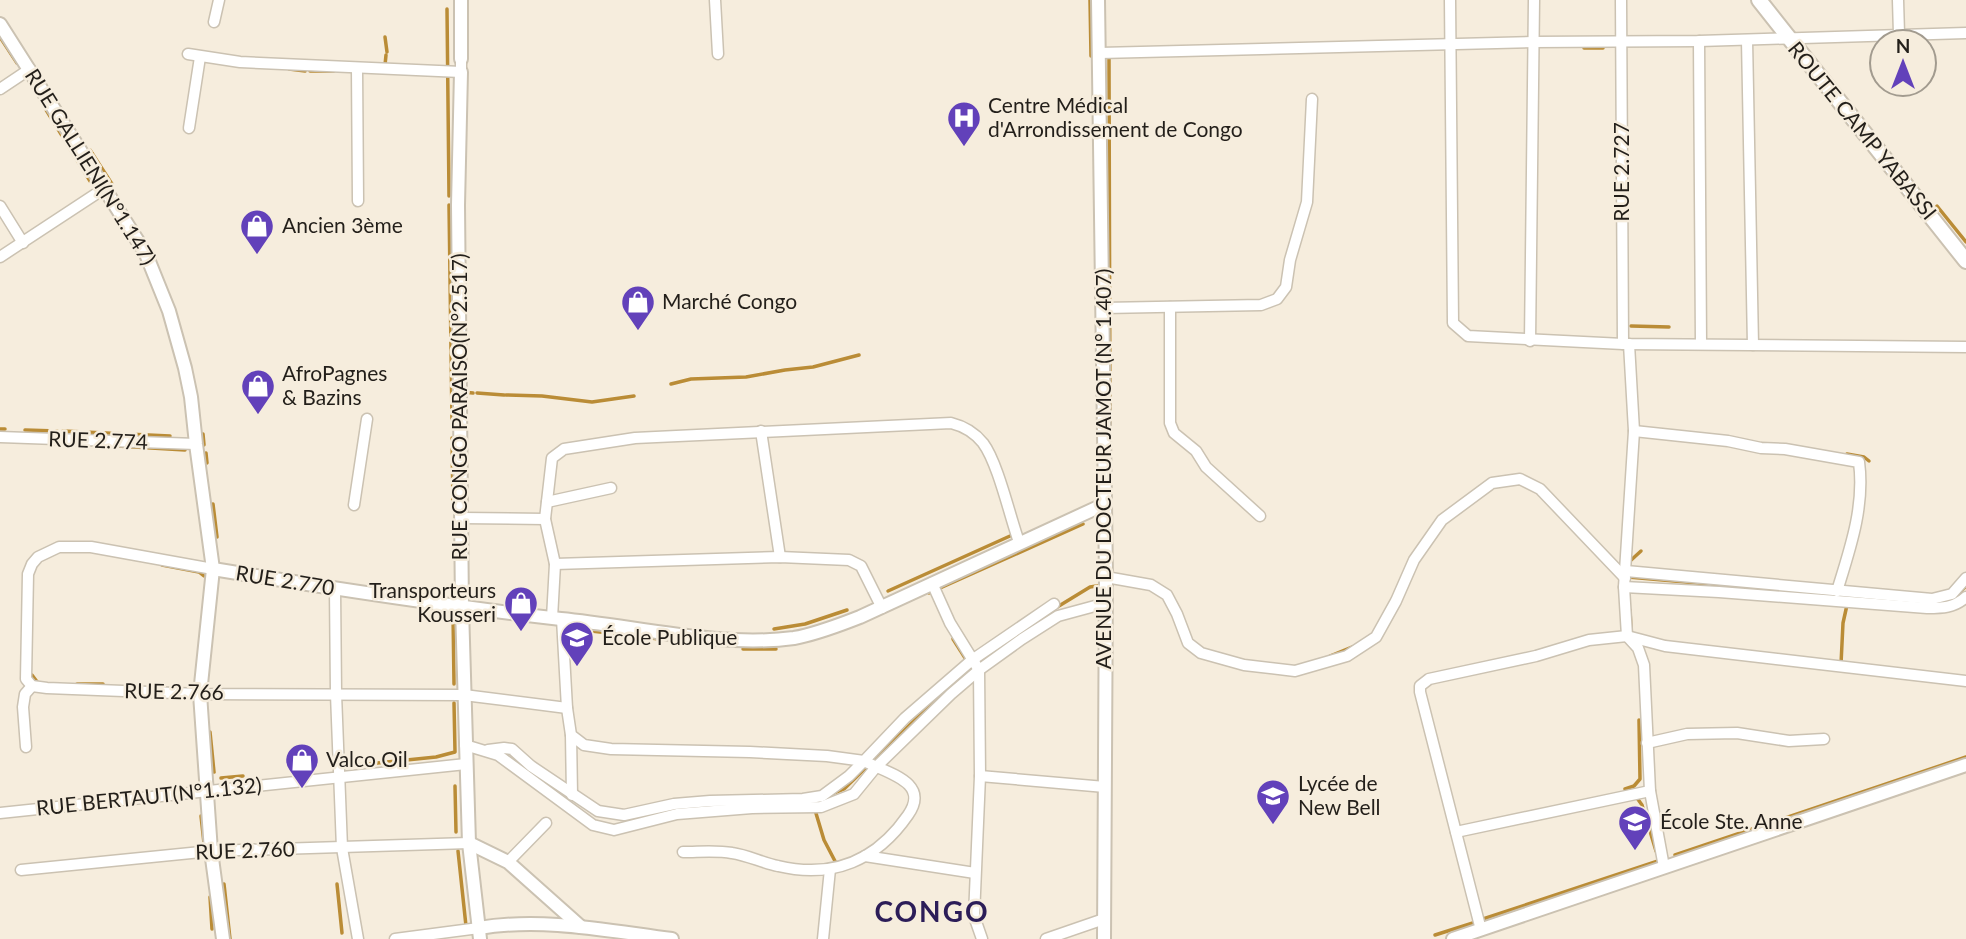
<svg xmlns="http://www.w3.org/2000/svg" width="1966" height="939" viewBox="0 0 1966 939" font-family="Lato,sans-serif">
  <style>
    .lines { fill: none; stroke-linecap: round; stroke-linejoin: round }
    .stream { stroke: #ba8c36; stroke-width: 3.5 }
    .street-casing { stroke: #cbc2b2; stroke-width: 13 }
    .secondary-casing { stroke: #cbc2b2; stroke-width: 16 }
    .primary-casing { stroke: #cbc2b2; stroke-width: 18 }
    .street { stroke: #fff; stroke-width: 10 }
    .secondary { stroke: #fff; stroke-width: 12 }
    .primary { stroke: #fff; stroke-width: 14 }
    .labels { text-anchor: middle; stroke-width: 5; stroke-linejoin: round; paint-order: stroke }
    .poi-label { font-size: 21px; fill: #231f1a; stroke: #f6eddd; text-anchor: start }
    .street-label { font-size: 21px; fill: #231f1a; stroke: #f6eddd }
    .district-label { font-size: 28px; font-weight: bold; letter-spacing: 2px; fill: #2c1d58; stroke: #f6eddd }
  </style>
  <rect width="100%" height="100%" fill="#f6eddd"/>
  <g class="lines">
    <g class="stream">
      <path d="M 1090,0 L 1091,56"/>
      <path d="M 447,9 L 449,196"/>
      <path d="M 0,37 L 17,63"/>
      <path d="M 385,37 L 387,52"/>
      <path d="M 1584,48 L 1603,48"/>
      <path d="M 1109,58 L 1110,424"/>
      <path d="M 385,65 L 386,55"/>
      <path d="M 289,69 L 305,71"/>
      <path d="M 310,71 L 334,71"/>
      <path d="M 40,100 L 90,181"/>
      <path d="M 90,150 L 112,184"/>
      <path d="M 449,205 L 452,421"/>
      <path d="M 1937,206 L 1966,242"/>
      <path d="M 1631,326 L 1669,327"/>
      <path d="M 671,384 L 691,379 L 746,377 L 785,370 L 813,367 L 859,355"/>
      <path d="M 463,392 L 473,393"/>
      <path d="M 477,393 L 504,395"/>
      <path d="M 506,395 L 542,396 L 592,402 L 634,396"/>
      <path d="M 0,429 L 5,429"/>
      <path d="M 25,430 L 57,431"/>
      <path d="M 63,431 L 170,436"/>
      <path d="M 203,434 L 204,445"/>
      <path d="M 452,438 L 453,506"/>
      <path d="M 100,445 L 185,450"/>
      <path d="M 206,453 L 207,463"/>
      <path d="M 1847,454 L 1864,457 L 1869,461"/>
      <path d="M 213,504 L 217,537"/>
      <path d="M 1629,562 L 1641,551"/>
      <path d="M 162,565 L 199,572 L 204,576"/>
      <path d="M 1628,577 L 1822,594"/>
      <path d="M 888,591 L 1010,536"/>
      <path d="M 929,593 L 1083,524"/>
      <path d="M 1934,602 C 1948,603 1957,596 1966,586"/>
      <path d="M 1054,609 L 1090,587 L 1103,585"/>
      <path d="M 1630,610 L 1631,630"/>
      <path d="M 453,614 L 454,684"/>
      <path d="M 566,628 L 659,639"/>
      <path d="M 774,629 L 805,624 L 847,610"/>
      <path d="M 953,639 L 967,661"/>
      <path d="M 743,649 L 776,649"/>
      <path d="M 1330,656 L 1352,647"/>
      <path d="M 1841,664 L 1843,623 L 1849,596"/>
      <path d="M 32,675 L 38,683"/>
      <path d="M 77,684 L 103,684"/>
      <path d="M 210,732 L 214,772"/>
      <path d="M 348,766 L 436,757 L 455,752 L 454,703"/>
      <path d="M 221,778 L 243,776"/>
      <path d="M 455,786 L 456,832"/>
      <path d="M 1625,789 L 1634,786 L 1640,779 L 1639,720"/>
      <path d="M 832,794 L 844,789 L 954,682"/>
      <path d="M 1637,798 L 1642,805 L 1656,851"/>
      <path d="M 815,810 L 824,840 L 836,863"/>
      <path d="M 201,816 L 204,843"/>
      <path d="M 458,851 L 466,926"/>
      <path d="M 1675,855 L 1966,757"/>
      <path d="M 224,884 L 230,939"/>
      <path d="M 337,884 L 342,933"/>
      <path d="M 210,897 L 212,929"/>
      <path d="M 1483,919 L 1658,861"/>
      <path d="M 1435,935 L 1476,922"/>
    </g>
    <g class="street-casing">
      <g id="street">
        <path d="M 715,0 L 718,54"/>
        <path d="M 1450,0 L 1453,323 L 1468,336 L 1623,344 L 1966,347"/>
        <path d="M 1621,0 L 1623,344"/>
        <path d="M 1898,0 L 1899,34"/>
        <path d="M 214,22 L 219,0"/>
        <path d="M 1747,40 L 1753,345"/>
        <path d="M 1699,41 L 1701,344"/>
        <path d="M 1100,53 L 1534,42 L 1699,41 L 1966,33"/>
        <path d="M 188,54 L 240,62 L 461,72 L 461,59"/>
        <path d="M 357,68 L 358,201"/>
        <path d="M 0,89 L 30,69"/>
        <path d="M 189,128 L 200,57"/>
        <path d="M 0,206 L 23,243"/>
        <path d="M 0,257 L 105,188"/>
        <path d="M 1170,307 L 1170,423 L 1174,433 L 1196,451 L 1206,467 L 1260,516"/>
        <path d="M 1104,308 L 1261,305 L 1277,299 L 1286,287 L 1290,260 L 1307,202 L 1312,99"/>
        <path d="M 1530,341 L 1534,0"/>
        <path d="M 1629,344 L 1634,431 L 1624,587 L 1627,636 L 1638,648 L 1644,665 L 1650,791 L 1664,867"/>
        <path d="M 761,431 L 780,557"/>
        <path d="M 1634,431 L 1728,441 L 1761,448 L 1785,449 L 1859,462 C 1865,506 1850,549 1837,591"/>
        <path d="M 0,437 L 196,444"/>
        <path d="M 547,502 L 611,488"/>
        <path d="M 354,505 L 367,419"/>
        <path d="M 461,518 L 545,519"/>
        <path d="M 555,564 L 780,557 L 849,560 L 861,566 L 882,608"/>
        <path d="M 213,569 L 91,547 L 59,547 L 38,557 L 32,564 L 28,574 L 26,679 L 32,686 L 47,688 L 200,694 L 464,695 L 567,708"/>
        <path d="M 1626,571 L 1932,599 L 1952,594 L 1966,578"/>
        <path d="M 1106,577 L 1151,585 L 1167,595 L 1177,614 L 1188,643 L 1201,653 L 1244,665 L 1295,671 L 1347,656 L 1376,637 L 1396,601 L 1414,560 L 1442,520 L 1492,483 L 1520,479 L 1540,489 L 1625,578"/>
        <path d="M 932,583 L 950,623 L 979,670 L 980,776 L 974,916 L 982,939"/>
        <path d="M 1624,587 L 1719,592 L 1927,608 C 1942,608 1954,608 1966,597"/>
        <path d="M 335,589 L 336,694 L 342,848 L 358,939"/>
        <path d="M 552,618 L 555,564 L 545,519 L 552,458 L 564,449 L 635,438 L 951,423 C 963,426 975,433 983,443 C 998,463 1010,517 1019,542"/>
        <path d="M 562,619 L 567,708 L 571,735 L 584,745 L 611,749 L 750,752 L 827,756 L 864,761 L 905,718 L 972,660 L 1054,604"/>
        <path d="M 571,735 L 572,795"/>
        <path d="M 1647,743 L 1687,734 L 1737,733 L 1789,741 L 1824,739"/>
        <path d="M 465,745 L 498,755 L 593,825 L 614,830 L 677,814 L 752,808 L 821,807 L 854,794 L 876,767 L 951,694 L 979,670 L 1022,639 L 1058,616 L 1106,603"/>
        <path d="M 26,747 L 23,707 L 25,694 L 32,686"/>
        <path d="M 488,750 L 504,748 L 512,749 L 531,766 L 598,811 L 624,815 L 674,804 L 710,801 L 803,799 L 822,796 L 849,776 L 864,761 C 887,773 931,782 908,815 C 877,860 833,879 778,866 C 763,863 747,855 732,853 C 716,850 699,852 683,852"/>
        <path d="M 980,776 L 1105,787"/>
        <path d="M 0,813 L 466,764"/>
        <path d="M 1456,832 L 1650,791"/>
        <path d="M 865,856 L 975,873"/>
        <path d="M 508,862 L 546,823"/>
        <path d="M 21,870 L 211,851 L 469,843"/>
        <path d="M 1481,930 L 1420,692 L 1420,686 L 1429,679 L 1536,656 L 1589,640 L 1627,636 L 1665,646 L 1966,681"/>
        <path d="M 395,939 L 479,928"/>
        <path d="M 823,939 L 830,869"/>
        <path d="M 1046,939 L 1104,919"/>
      </g>
    </g>
    <g class="secondary-casing">
      <g id="secondary">
        <path d="M 1098,0 L 1106,577 L 1104,939"/>
        <path d="M 0,24 L 146,254 L 169,311 L 185,368 L 191,397 L 196,444 L 213,569 L 200,694 L 211,851 L 223,939"/>
        <path d="M 461,59 L 461,0"/>
        <path d="M 461,72 L 458,205 L 462,608 L 469,843 L 480,939"/>
        <path d="M 213,569 C 329,588 444,606 561,619 C 635,626 720,648 794,638 C 817,634 839,625 860,617 L 1105,504"/>
        <path d="M 469,843 L 508,862 L 581,927"/>
        <path d="M 479,928 C 543,917 609,931 672,939"/>
        <path d="M 1453,939 L 1966,765"/>
      </g>
    </g>
    <g class="primary-casing">
      <path id="primary" d="M 1759,0 L 1966,261"/>
    </g>
    <use href="#street" class="street"/>
    <use href="#secondary" class="secondary"/>
    <use href="#primary" class="primary"/>
  </g>
  <defs>
    <g id="hospital-pin" transform="scale(1.75)"><path d="M0 17L-7.5 6A9.5 9.5 0 1 1 7.5 6Z" fill="#6241ba" stroke="#f6eddd"/><path d="M-5-5h3v3.5h4V-5h3V5h-3V1.5h-4V5h-3Z" fill="#fff"/></g>
    <g id="shop-pin" transform="scale(1.75)"><path d="M0 17L-7.5 6A9.5 9.5 0 1 1 7.5 6Z" fill="#6241ba" stroke="#f6eddd"/><path d="M-5-2.5h2.3a2.7 3.5 0 0 1 5.4 0H5L5.5 6h-11ZM-1.5-2.5h3a1.5 2.3 0 0 0-3 0Z" fill="#fff"/></g>
    <g id="school-pin" transform="scale(1.75)"><path d="M0 17L-7.5 6A9.5 9.5 0 1 1 7.5 6Z" fill="#6241ba" stroke="#f6eddd"/><path d="M0-5L7-2L0 1L-7-2ZM-4 1L0 2.5L4 1V4Q0 6-4 4Z" fill="#fff"/></g>
  </defs>
  <g fill-rule="evenodd">
    <use href="#hospital-pin" x="964" y="118"/>
    <use href="#shop-pin" x="257" y="226"/>
    <use href="#shop-pin" x="638" y="302"/>
    <use href="#shop-pin" x="258" y="386"/>
    <use href="#shop-pin" x="521" y="603"/>
    <use href="#school-pin" x="577" y="638"/>
    <use href="#shop-pin" x="302" y="760"/>
    <use href="#school-pin" x="1273" y="796"/>
    <use href="#school-pin" x="1635" y="822"/>
  </g>
  <g class="labels">
    <g class="poi-label">
      <text x="988" y="113">Centre Médical<tspan x="988" dy="24">d'Arrondissement de Congo</tspan></text>
      <text x="282" y="233">Ancien 3ème</text>
      <text x="662" y="309">Marché Congo</text>
      <text x="282" y="381">AfroPagnes<tspan x="282" dy="24">&amp; Bazins</tspan></text>
      <text x="496" y="598" text-anchor="end">Transporteurs<tspan x="496" dy="24">Kousseri</tspan></text>
      <text x="602" y="645">École Publique</text>
      <text x="326" y="767">Valco Oil</text>
      <text x="1298" y="791">Lycée de<tspan x="1298" dy="24">New Bell</tspan></text>
      <text x="1660" y="829">École Ste. Anne</text>
    </g>
    <g class="street-label">
      <text transform="translate(1862 131) rotate(51)" y="7">ROUTE CAMP YABASSI</text>
      <text transform="translate(90 167) rotate(58)" y="7">RUE GALLIENI(N°1.147)</text>
      <text transform="translate(1622 172) rotate(-90)" y="7">RUE 2.727</text>
      <text transform="translate(460 407) rotate(-90)" y="7">RUE CONGO PARAISO(N°2.517)</text>
      <text transform="translate(98 441) rotate(2)" y="7">RUE 2.774</text>
      <text transform="translate(1104 469) rotate(-90)" y="7">AVENUE DU DOCTEUR JAMOT (N° 1.407)</text>
      <text transform="translate(285 581) rotate(9)" y="7">RUE 2.770</text>
      <text transform="translate(174 692) rotate(1)" y="7">RUE 2.766</text>
      <text transform="translate(149 797) rotate(-6)" y="7">RUE BERTAUT(N°1.132)</text>
      <text transform="translate(245 851) rotate(-2)" y="7">RUE 2.760</text>
    </g>
    <g class="district-label">
      <text x="932" y="922">CONGO</text>
    </g>
  </g>
  <g transform="translate(1903 63)"><circle r="33" fill="#f6eddd" stroke="#a29b8f" stroke-width="2"/>
  <path d="M0-5L12 26L0 18L-12 26Z" fill="#6241ba"/>
  <text y="-10" font-size="19" font-weight="bold" text-anchor="middle" fill="#231f1a">N</text>
  </g>
</svg>
